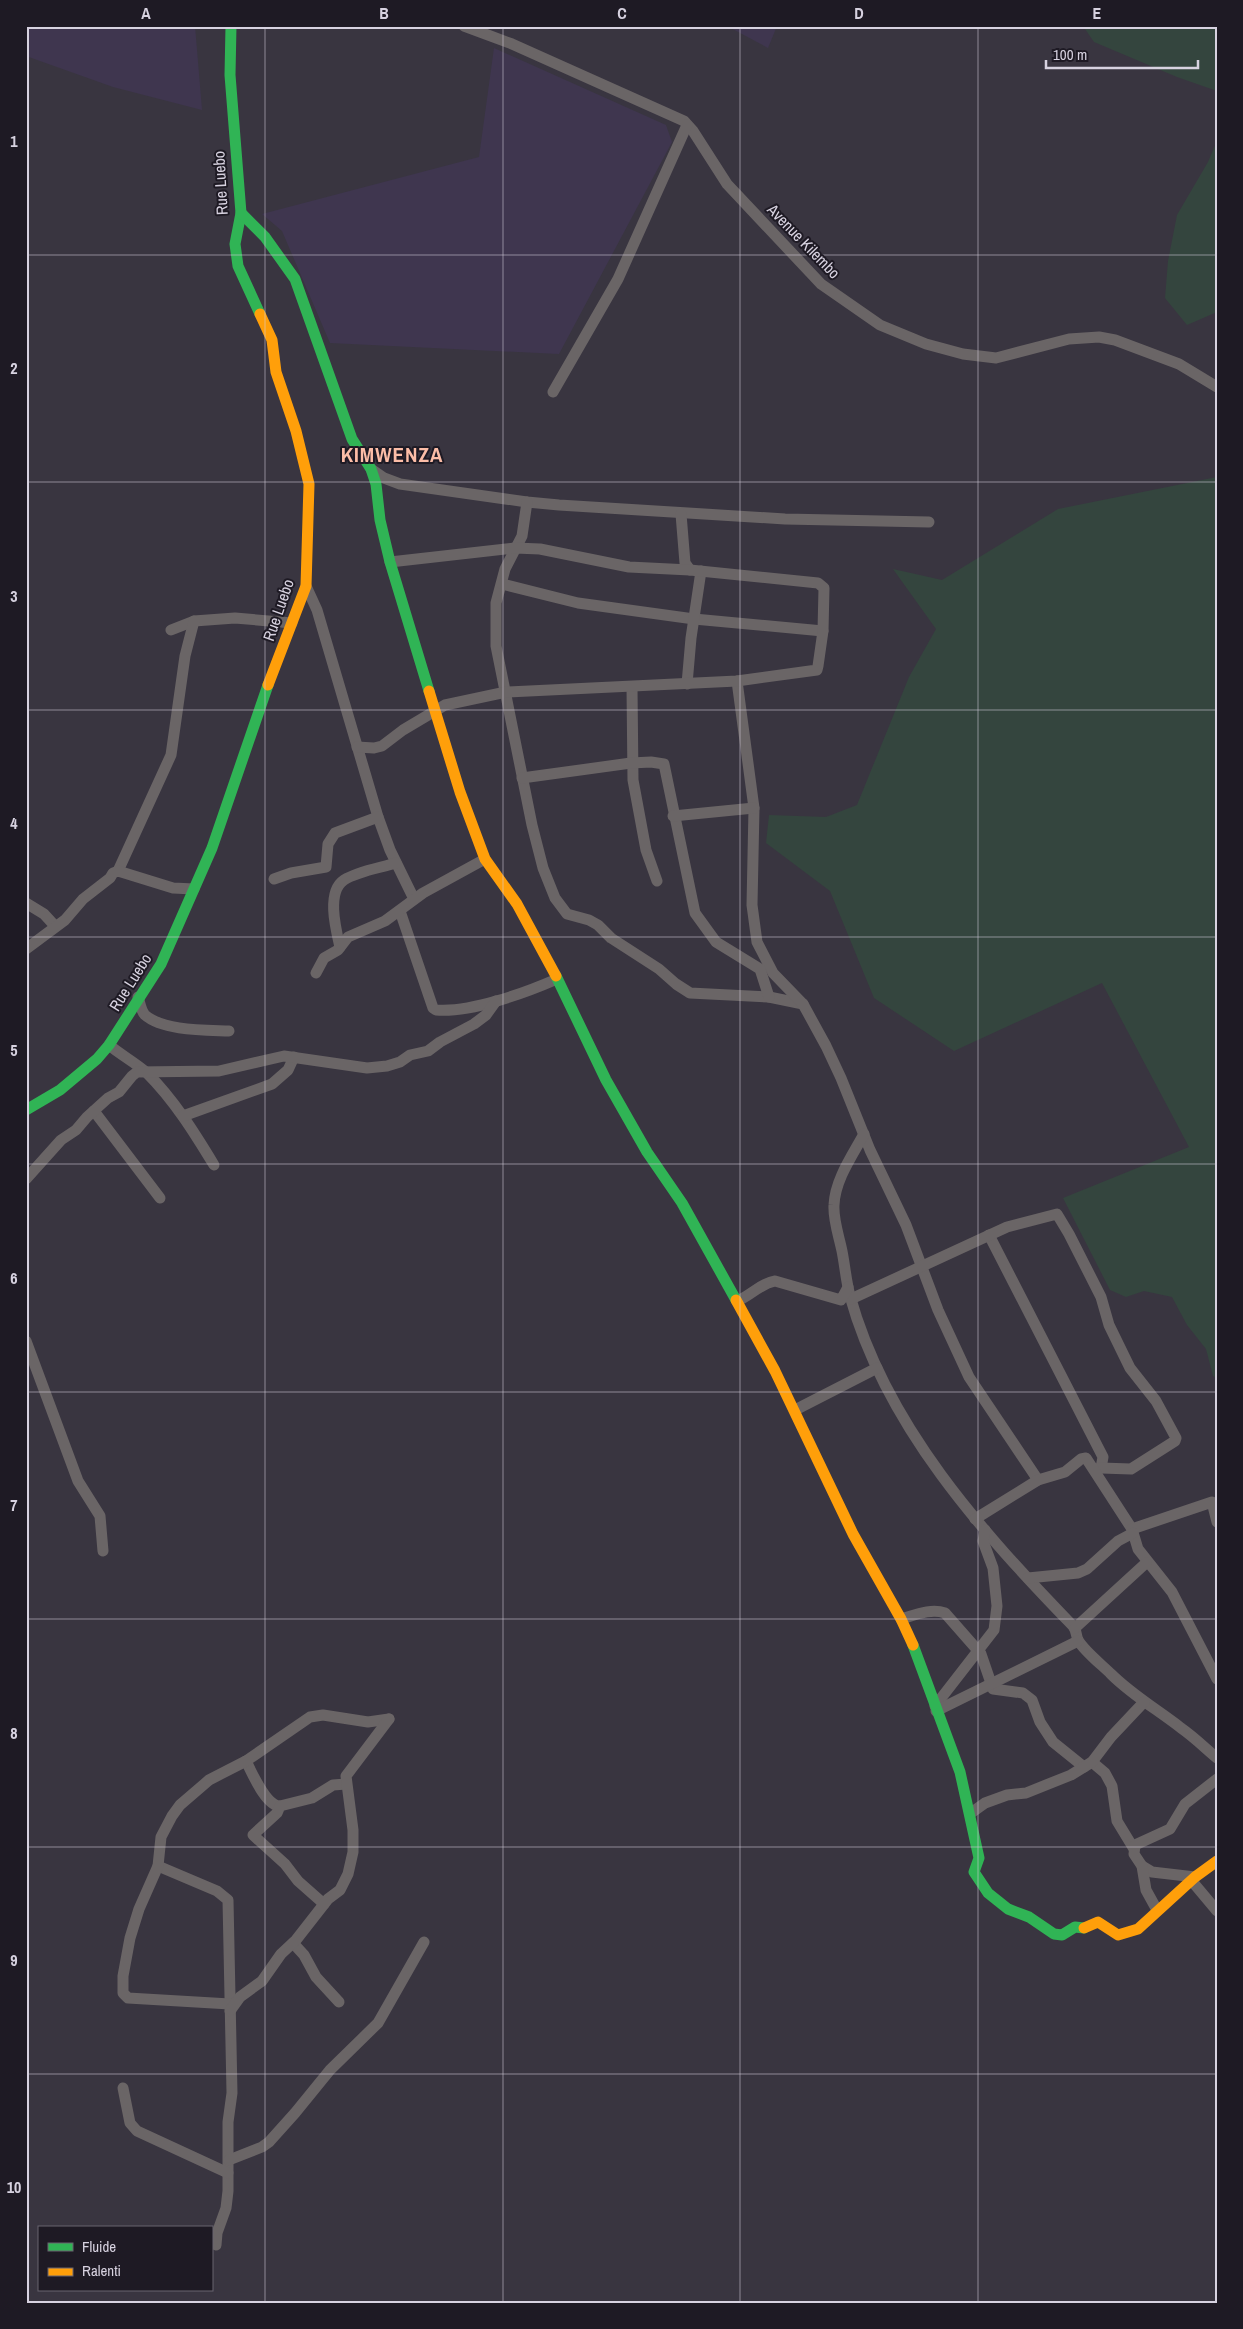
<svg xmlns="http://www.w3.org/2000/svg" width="1243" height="2329" viewBox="0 0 1243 2329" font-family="'Archivo Narrow',sans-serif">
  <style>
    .built { fill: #3f364f }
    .green { fill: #34453e }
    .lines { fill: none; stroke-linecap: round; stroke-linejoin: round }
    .street { stroke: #6a6566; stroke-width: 11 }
    .fast { stroke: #30b455; stroke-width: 11 }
    .slow { stroke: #ff9f0a; stroke-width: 11 }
    .grid { fill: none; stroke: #d7d2e0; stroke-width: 1; stroke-opacity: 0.55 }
    .labels { text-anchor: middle; stroke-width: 4; stroke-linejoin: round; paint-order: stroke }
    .street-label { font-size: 16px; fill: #d7d2e0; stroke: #1e1a24 }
    .district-label { font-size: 21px; font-weight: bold; letter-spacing: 1px; fill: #fcbda7; stroke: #1e1a24 }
    .neatline { fill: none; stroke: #d7d2e0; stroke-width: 2 }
    .grid-label { font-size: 16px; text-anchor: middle; font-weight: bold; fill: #d7d2e0 }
  </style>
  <rect width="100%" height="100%" fill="#393540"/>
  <g class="built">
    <path d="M 26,26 L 195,26 L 202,110 L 113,87 L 26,56 Z"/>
    <path d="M 727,26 L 777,26 L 768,48 Z"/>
    <path d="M 494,48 L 666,125 L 672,142 L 559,354 L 330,343 L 282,231 L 262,214 L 479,157 Z"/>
  </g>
  <g class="green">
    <path d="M 1083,26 L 1217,26 L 1217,91 L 1177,77 L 1094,42 Z"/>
    <path d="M 1217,141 L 1217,312 L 1187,325 L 1165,298 L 1168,261 L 1177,215 L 1208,162 Z"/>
    <path d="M 1217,477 L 1217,1378 L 1213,1376 L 1206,1349 L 1187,1325 L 1172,1297 L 1144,1291 L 1126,1297 L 1110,1290 L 1063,1198 L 1189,1147 L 1102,983 L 954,1051 L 874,998 L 830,891 L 766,843 L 769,815 L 826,817 L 857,805 L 909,677 L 936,629 L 893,569 L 942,580 L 1058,509 Z"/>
  </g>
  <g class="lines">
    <g class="street">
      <path d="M 464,26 L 512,44 L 684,121 L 693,131 L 727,184 L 821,284 L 880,325 L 926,344 L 963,354 L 996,358 L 1069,339 L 1099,337 L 1115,340 L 1179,364 L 1217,387"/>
      <path d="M 553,392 L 618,279 L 687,125"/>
      <path d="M 371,469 L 384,478 L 400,484 L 527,502 L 559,505 L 785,519 L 929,522"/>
      <path d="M 527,502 L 522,536 L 505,569 L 496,603 L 496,646 L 532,825 L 543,868 L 555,898 L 567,914 L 589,920 L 598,925 L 611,938 L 659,969 L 676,984 L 690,993 L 769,997 L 803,1004"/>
      <path d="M 681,514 L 685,563 L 690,570"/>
      <path d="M 502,584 L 578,603 L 694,619 L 823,631"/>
      <path d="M 306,586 L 317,610 L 378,817 L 390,850 L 414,899"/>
      <path d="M 171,630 L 194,621 L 235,618 L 292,623"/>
      <path d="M 737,681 L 754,808 L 752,905 L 757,942 L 773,973 L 803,1004 L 826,1046 L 841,1078 L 870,1150 L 906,1225 L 938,1310 L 969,1377 L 1038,1480"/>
      <path d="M 687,684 L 691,638 L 701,571"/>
      <path d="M 632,687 L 633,780 L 646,850 L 657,881"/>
      <path d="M 357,747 L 374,748 L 382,746 L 403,730 L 445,705 L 506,692 L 737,681 L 817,670 L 818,666 L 823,631 L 824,588 L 818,583 L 690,570 L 629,567 L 540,549 L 515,548 L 390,562"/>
      <path d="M 522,778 L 631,763 L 651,762 L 664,764 L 695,913 L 716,942 L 760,969 L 769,997"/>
      <path d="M 673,816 L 754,808"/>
      <path d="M 118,871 L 171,755 L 185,656 L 194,621"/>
      <path d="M 274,879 L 291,873 L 326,867 L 328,844 L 335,833 L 378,817"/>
      <path d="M 26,903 L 44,914 L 55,926"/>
      <path d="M 400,911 L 433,1008 L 436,1010 C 470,1013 525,993 557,979"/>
      <path d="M 340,947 C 336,930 326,892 344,880 C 358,871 380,868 396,863"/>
      <path d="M 26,949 L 65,920 L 83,899 L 110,878 L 113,873 L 118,871 L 173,888 L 194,889"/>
      <path d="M 316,973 L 324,958 L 338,950 L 348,937 L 385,921 L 423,893 L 485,859"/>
      <path d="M 138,997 C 140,1003 141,1011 145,1015 C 163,1031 206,1030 229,1031"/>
      <path d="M 109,1045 C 121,1055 136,1063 147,1073 C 174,1100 194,1132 214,1165"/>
      <path d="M 94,1111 L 160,1198"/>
      <path d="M 183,1116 L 272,1084 L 288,1070 L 294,1057"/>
      <path d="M 864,1134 C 852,1156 835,1180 834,1205 C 833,1220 839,1236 842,1251 C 845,1266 846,1281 850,1296 C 886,1426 982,1532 1073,1626 C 1077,1631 1076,1636 1078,1640 C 1084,1651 1102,1665 1111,1674 C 1132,1695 1158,1710 1181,1728 C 1194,1737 1205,1748 1217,1758"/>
      <path d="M 26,1179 L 61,1140 L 76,1130 L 87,1117 L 108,1098 L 119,1092 L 132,1076 L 137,1072 L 219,1071 L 284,1056 L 367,1068 L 387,1066 L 400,1062 L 410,1055 L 428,1051 L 440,1042 L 474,1024 L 486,1015 L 496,1001"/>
      <path d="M 989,1235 L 1103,1457 L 1101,1468 L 1094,1469"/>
      <path d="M 851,1299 L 1007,1227 L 1057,1214 L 1069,1234 L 1101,1297 L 1109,1325 L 1130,1368 L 1156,1401 L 1176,1438 L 1175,1441 L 1131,1469 L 1101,1468"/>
      <path d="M 737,1301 C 750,1296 761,1283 775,1281 L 841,1300 L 848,1287"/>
      <path d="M 26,1341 L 78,1481 L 100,1516 L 103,1551"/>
      <path d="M 795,1410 L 877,1368"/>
      <path d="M 975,1519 L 1038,1480 L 1065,1472 L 1081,1459 L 1086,1458 L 1132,1529 L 1138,1549 L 1172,1592 L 1217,1679"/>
      <path d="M 1132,1529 L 1212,1502 L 1217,1522"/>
      <path d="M 1028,1578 L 1078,1573 L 1087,1569 L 1118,1541 L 1133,1533"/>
      <path d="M 901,1619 C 915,1615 931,1608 945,1613 L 981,1654 L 993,1689 L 1023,1693 L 1032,1700 L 1040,1722 L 1053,1742 L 1084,1767"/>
      <path d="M 1075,1628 L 1146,1563"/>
      <path d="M 935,1706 L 994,1630 L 997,1606 L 993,1568 L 983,1541 L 985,1530"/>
      <path d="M 936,1711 L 1078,1641"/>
      <path d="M 246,1761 C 252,1773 266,1806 280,1806"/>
      <path d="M 1092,1762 L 1105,1773 L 1112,1786 L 1117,1821 L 1134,1849"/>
      <path d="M 971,1813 L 985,1803 L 1007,1795 L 1026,1793 L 1071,1775 L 1092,1762 L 1111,1737 L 1144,1702"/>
      <path d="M 158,1866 L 217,1891 L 228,1900 L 232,2093 L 228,2122 L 228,2191 L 226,2208 L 217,2233 L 216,2245"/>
      <path d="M 1142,1866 L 1152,1872 L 1195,1877"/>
      <path d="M 1191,1880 L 1217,1911"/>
      <path d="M 324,1904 L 298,1881 L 285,1864 L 253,1835 L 277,1813 L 280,1806 L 312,1798 L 333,1785 L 346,1784"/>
      <path d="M 1157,1910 L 1146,1890 L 1142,1866 L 1134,1854 L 1135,1845 L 1170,1829 L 1185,1804 L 1217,1779"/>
      <path d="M 293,1943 L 304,1955 L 316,1977 L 339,2002"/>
      <path d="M 230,2004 L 128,1998 L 123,1993 L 123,1976 L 130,1938 L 139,1909 L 158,1866 L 161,1837 L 172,1816 L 180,1805 L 209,1780 L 246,1761 L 310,1717 L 323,1715 L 368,1722 L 389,1719"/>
      <path d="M 230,2011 L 240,1997 L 262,1981 L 281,1954 L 296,1940 L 328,1899 L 340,1890 L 348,1874 L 353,1852 L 353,1830 L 346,1776 L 389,1719"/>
      <path d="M 123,2088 L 130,2123 L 137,2131 L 228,2173"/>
      <path d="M 229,2160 L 262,2147 L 269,2142 L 295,2113 L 330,2070 L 378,2023 L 424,1942"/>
    </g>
    <g class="fast">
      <path d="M 231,26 L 230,75 L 241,213 L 235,244 L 238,266 L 260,314"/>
      <path d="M 241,213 L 265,237 L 295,279 L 352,439 L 371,469 L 376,484 L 380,520 L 390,562 L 429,691"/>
      <path d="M 556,976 L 606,1080 L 647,1152 L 682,1203 L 736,1300"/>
      <path d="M 26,1110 L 60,1090 L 97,1059 L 109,1045 L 161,964 L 212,848 L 268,685"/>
      <path d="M 913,1645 L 960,1772 L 979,1858 L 974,1872 L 988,1893 L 1008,1909 L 1029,1917 L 1054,1934 L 1062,1935 L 1075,1927 L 1084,1928"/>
    </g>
    <g class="slow">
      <path d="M 260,314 L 272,340 L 276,372 L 296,431 L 309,484 L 306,586 L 268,685"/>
      <path d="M 429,691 L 460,792 L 485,859 L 517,904 L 556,976"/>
      <path d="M 736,1300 L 775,1371 L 853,1534 L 901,1619 L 913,1645"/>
      <path d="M 1084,1928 L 1098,1922 L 1118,1935 L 1138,1929 L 1195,1877 L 1217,1861"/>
    </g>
  </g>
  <path class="grid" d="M 265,26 L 265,2303M 503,26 L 503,2303M 740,26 L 740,2303M 978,26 L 978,2303M 26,255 L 1217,255M 26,482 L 1217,482M 26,710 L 1217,710M 26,937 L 1217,937M 26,1164 L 1217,1164M 26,1392 L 1217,1392M 26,1619 L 1217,1619M 26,1847 L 1217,1847M 26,2074 L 1217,2074"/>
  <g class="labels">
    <g class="street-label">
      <text transform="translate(220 183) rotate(-93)" y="6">Rue Luebo</text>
      <text transform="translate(804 241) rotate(46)" y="6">Avenue Kilembo</text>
      <text transform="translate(278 610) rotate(-71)" y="6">Rue Luebo</text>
      <text transform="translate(130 982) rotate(-58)" y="6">Rue Luebo</text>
    </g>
    <g class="district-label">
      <text x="392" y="462">KIMWENZA</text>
    </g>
  </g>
  <rect width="1243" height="2329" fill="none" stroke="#1e1a24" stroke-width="55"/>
  <rect x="38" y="2226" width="175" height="65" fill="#1e1a24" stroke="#68646f"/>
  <rect x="48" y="2243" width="25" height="8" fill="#30b455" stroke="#68646f"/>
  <text x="82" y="2252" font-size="15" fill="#d7d2e0">Fluide</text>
  <rect x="48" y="2268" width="25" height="8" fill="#ff9f0a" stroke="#68646f"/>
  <text x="82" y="2276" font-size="15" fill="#d7d2e0">Ralenti</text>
  <path d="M1046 60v8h152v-8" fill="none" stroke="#d7d2e0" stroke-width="2.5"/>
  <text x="1053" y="60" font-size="15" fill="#d7d2e0" stroke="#1e1a24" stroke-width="4" paint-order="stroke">100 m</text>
  <rect x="28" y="28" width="1188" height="2274" class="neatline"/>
  <g class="grid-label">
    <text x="146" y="19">A</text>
    <text x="384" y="19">B</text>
    <text x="622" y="19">C</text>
    <text x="859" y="19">D</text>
    <text x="1097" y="19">E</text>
    <text x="14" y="147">1</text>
    <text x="14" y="374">2</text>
    <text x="14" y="602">3</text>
    <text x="14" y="829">4</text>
    <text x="14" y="1056">5</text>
    <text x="14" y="1284">6</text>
    <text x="14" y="1511">7</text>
    <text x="14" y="1739">8</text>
    <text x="14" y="1966">9</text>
    <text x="14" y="2193">10</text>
  </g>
</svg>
